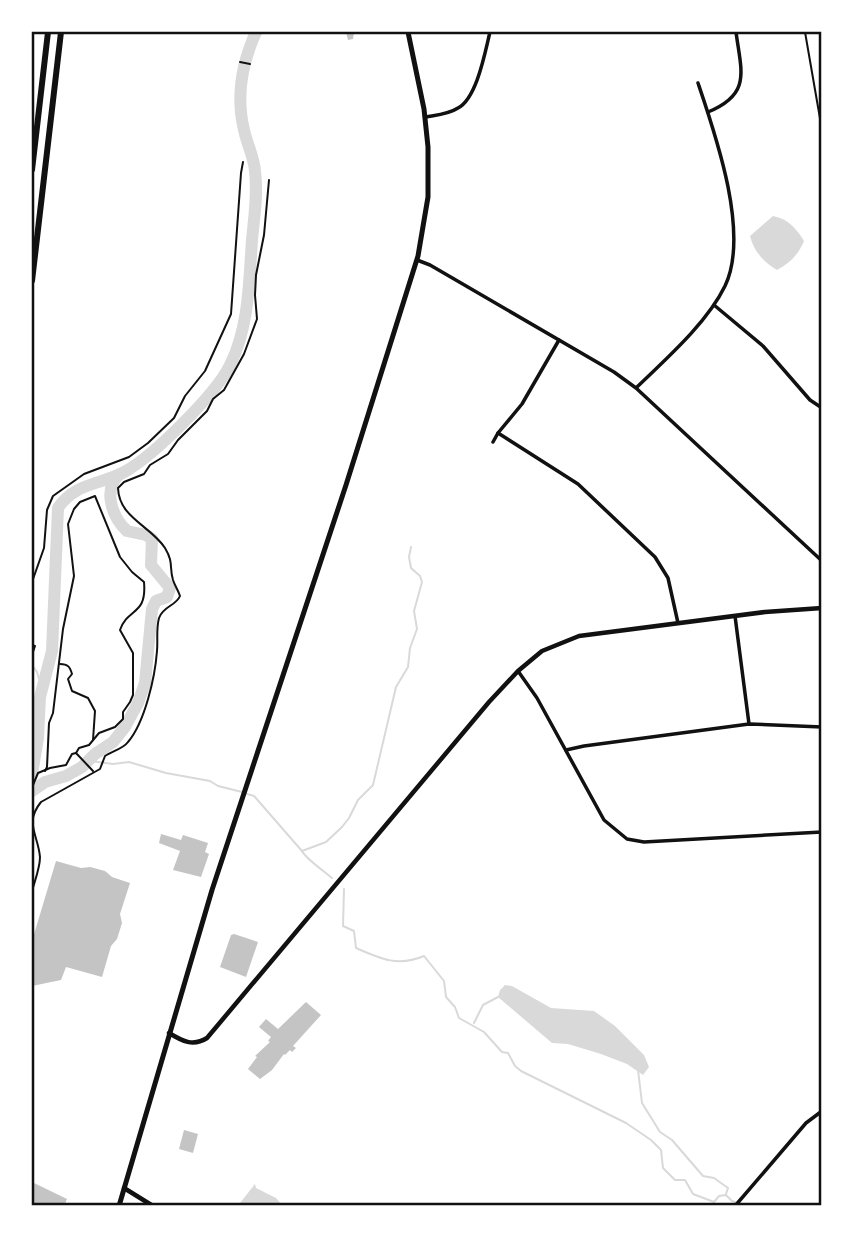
<svg xmlns="http://www.w3.org/2000/svg" width="853" height="1237" viewBox="0 0 853 1237" font-family="'DM Sans',sans-serif">
  <style>
    .water { fill: #d9d9d9 }
    .lines { fill: none; stroke-linecap: round; stroke-linejoin: round }
    .stream { stroke: #d9d9d9; stroke-width: 2 }
    .river { stroke: #d9d9d9; stroke-width: 12 }
    .building { fill: #c4c4c4 }
    .path { stroke: #111; stroke-width: 2 }
    .minor { stroke: #111; stroke-width: 3.5 }
    .tertiary { stroke: #111; stroke-width: 4.5 }
    .primary { stroke: #111; stroke-width: 5 }
    .motorway { stroke: #111; stroke-width: 6 }
    .neatline { fill: none; stroke: #111; stroke-width: 2.5 }
  </style>
  <rect width="100%" height="100%" fill="#fff"/>
  <g class="water">
    <path d="M 773,216 C 788,219 796,228 804,241 C 798,255 790,263 777,270 C 763,261 754,252 750,236 Z"/>
    <path d="M 505,985 L 512,986 L 551,1008 L 594,1011 L 615,1026 L 644,1055 L 649,1067 L 643,1075 L 627,1064 L 601,1054 L 568,1044 L 552,1043 L 498,997 L 500,990 Z"/>
    <path d="M 255,1184 L 256,1188 L 276,1198 L 282,1205 L 243,1205 L 240,1203 Z"/>
  </g>
  <g class="lines">
    <g class="stream">
      <path d="M 32,665 L 37,672 L 42,689"/>
      <path d="M 90,761 L 113,764 L 129,762 L 166,773 L 210,781 L 218,786 L 242,792"/>
      <path d="M 247,794 L 254,796 L 302,851 L 326,842 L 342,827 L 349,818 L 358,800 L 373,785 L 396,687 L 408,667 L 410,648 L 417,629 L 414,611 L 422,582 L 420,576 L 411,568 L 409,557 L 411,547"/>
      <path d="M 302,851 C 306,859 324,871 332,878"/>
      <path d="M 344,889 L 343,926 L 354,931 L 356,948 C 381,959 398,967 424,956 L 444,981 L 446,997 L 455,1007 L 459,1018 L 484,1032 L 502,1052 L 508,1053 L 515,1066 L 521,1071 L 626,1123 L 651,1140 L 661,1150 L 663,1168 L 675,1180 L 685,1180 L 693,1194 L 714,1202 L 719,1196 L 726,1195 L 732,1201 L 748,1206"/>
      <path d="M 474,1023 L 483,1005 L 498,997"/>
      <path d="M 638,1070 L 642,1103 L 660,1132 L 672,1140 L 703,1176 L 714,1178 L 728,1188 L 726,1194"/>
    </g>
    <g class="river">
      <path d="M 32,774 L 38,738 L 40,697 L 52,651 L 58,508 C 75,482 102,485 126,471 C 154,455 216,394 230,365 C 249,328 249,281 252,240 C 254,218 258,194 255,171 C 254,157 247,144 244,130 C 236,97 242,63 256,32"/>
      <path d="M 32,791 L 45,782 L 66,776 L 82,767 L 95,754 L 113,742 L 125,727 L 138,703 L 145,683 L 152,609 L 156,601 L 167,597 L 170,588 L 151,565 L 152,539 L 146,535 L 127,531 C 112,517 102,489 120,474"/>
    </g>
  </g>
  <g class="building">
    <path d="M 346,32 L 354,32 L 353,39 L 348,40 Z"/>
    <path d="M 161,834 L 181,840 L 183,835 L 208,843 L 205,852 L 209,854 L 201,877 L 173,870 L 180,851 L 159,843 Z"/>
    <path d="M 56,861 L 81,868 L 90,867 L 105,871 L 112,877 L 130,883 L 120,914 L 122,923 L 117,939 L 111,946 L 102,977 L 66,967 L 61,980 L 32,986 L 32,941 Z"/>
    <path d="M 234,934 L 258,942 L 246,977 L 220,967 L 231,935 Z"/>
    <path d="M 306,1002 L 321,1015 L 293,1046 L 296,1048 L 292,1052 L 290,1050 L 285,1055 L 284,1054 L 272,1070 L 260,1079 L 248,1069 L 257,1057 L 255,1056 L 270,1042 L 268,1041 L 271,1037 L 259,1027 L 266,1019 L 278,1029 Z"/>
    <path d="M 184,1130 L 198,1134 L 193,1153 L 179,1149 Z"/>
    <path d="M 32,1182 L 67,1199 L 64,1206 L 32,1206 Z"/>
  </g>
  <g class="lines">
    <g class="path">
      <path d="M 805,32 L 822,130"/>
      <path d="M 240,62 L 250,64"/>
      <path d="M 32,582 L 44,548 L 47,510 L 53,496 L 84,474 L 129,457 L 148,443 L 174,418 L 185,396 L 205,371 L 231,314 L 241,173 L 243,162"/>
      <path d="M 32,645 L 35,646 L 32,655"/>
      <path d="M 60,664 C 68,664 70,667 72,674 L 68,679 L 72,691 L 88,698 L 95,711 L 93,740"/>
      <path d="M 32,684 L 32,686"/>
      <path d="M 45,771 L 47,767 L 49,723 L 53,713 L 63,629 L 74,576 L 68,524 L 74,509 L 80,502 L 95,496 L 120,557 L 132,572 L 144,582 C 147,616 128,607 120,630 L 133,653 L 133,695 L 130,702 L 123,712 L 123,719 L 115,727 L 99,733 L 89,745 L 79,748 L 76,753"/>
      <path d="M 33,785 L 38,773 L 50,768 L 66,765 L 72,754 L 76,753 L 93,771"/>
      <path d="M 32,891 C 35,880 40,868 40,857 C 38,834 24,823 41,802 L 100,769 L 105,756 C 112,751 123,749 128,742 C 145,722 155,677 157,651 C 158,640 156,629 159,618 C 163,606 176,606 180,596 C 178,590 175,586 173,580 C 169,567 174,563 165,548 C 151,526 119,518 118,488 L 124,482 L 144,474 L 150,465 L 168,454 L 178,440 L 207,411 L 213,399 L 224,390 L 244,354 L 257,319 L 255,295 L 256,275 L 264,235 L 269,180"/>
    </g>
    <g class="minor">
      <path d="M 708,112 C 752,94 741,71 736,32"/>
      <path d="M 426,117 C 437,115 449,114 458,108 C 477,98 485,52 490,32"/>
      <path d="M 417,260 L 430,265 L 614,372 L 636,388 L 822,561"/>
      <path d="M 714,305 L 763,346 L 810,400 L 822,408"/>
      <path d="M 637,387 C 666,359 707,323 725,286 C 750,234 716,136 698,83"/>
      <path d="M 498,433 L 578,484 L 655,557 L 668,578 L 678,623"/>
      <path d="M 493,442 L 498,433 L 522,404 L 559,340"/>
      <path d="M 735,616 L 749,724"/>
      <path d="M 518,671 L 537,698 L 604,820 L 627,839 L 644,842 L 822,832"/>
      <path d="M 566,750 L 584,746 L 749,724 L 822,727"/>
      <path d="M 735,1206 L 806,1123 L 822,1111"/>
    </g>
    <g class="tertiary">
      <path d="M 169,1033 C 182,1041 193,1047 207,1038 L 489,702 L 518,671 L 542,651 L 579,636 L 765,612 L 822,608"/>
      <path d="M 124,1188 L 153,1206"/>
    </g>
    <path class="primary" d="M 119,1206 L 212,890 L 346,485 L 418,256 L 428,197 L 428,147 L 424,109 L 408,32"/>
    <g class="motorway">
      <path d="M 32,170 L 48,32"/>
      <path d="M 32,281 L 61,32"/>
    </g>
  </g>
  <rect width="853" height="1237" fill="none" stroke="#ffffff" stroke-width="66"/>
  <rect x="33" y="33" width="787" height="1171" class="neatline"/>
</svg>
